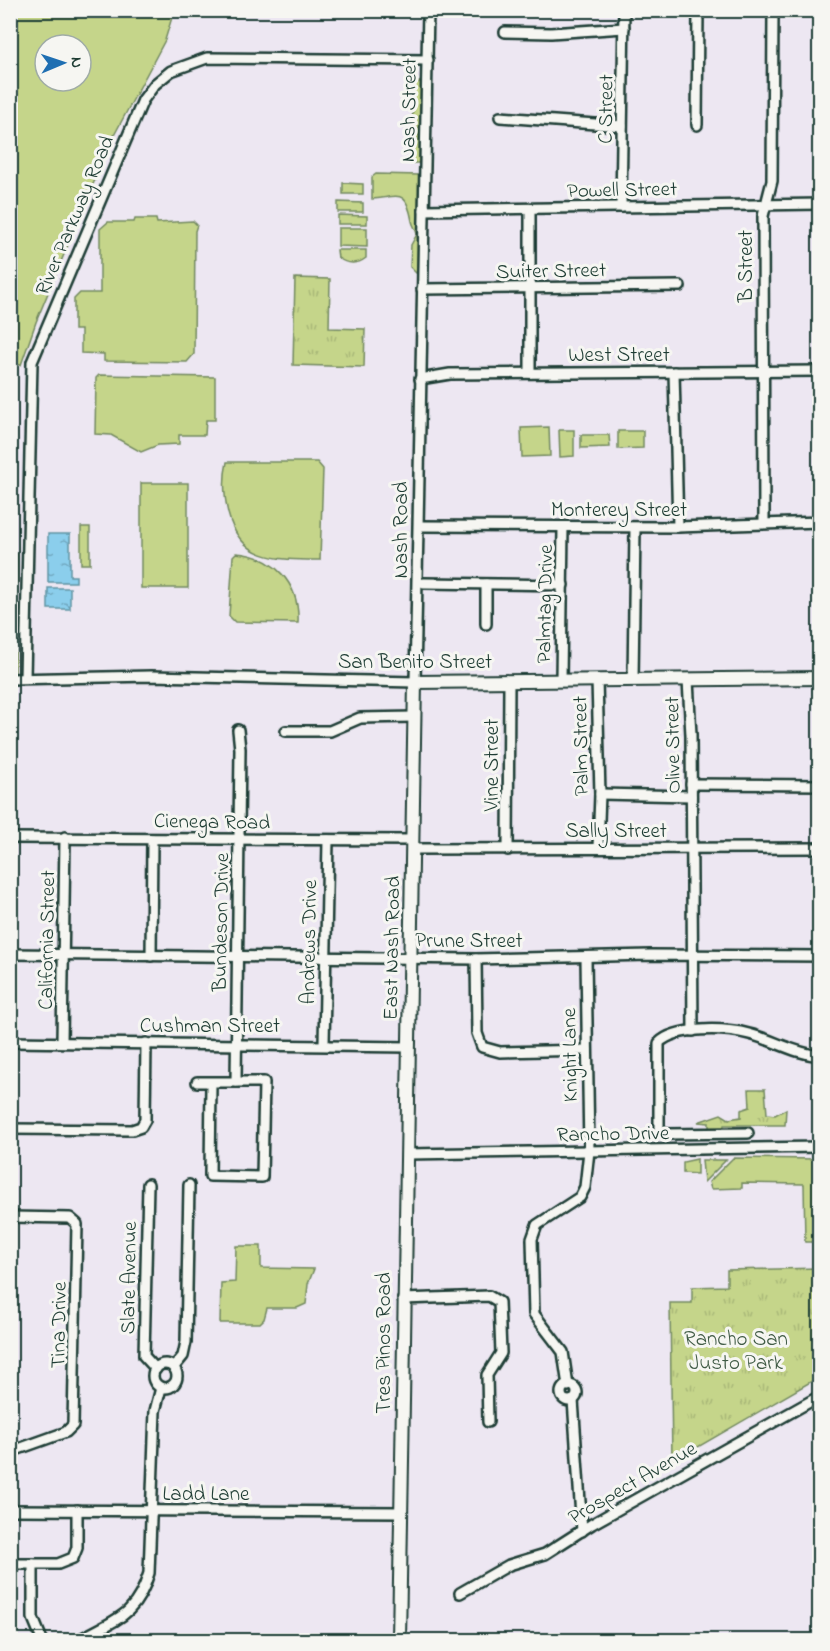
<svg xmlns="http://www.w3.org/2000/svg" width="830" height="1651" viewBox="0 0 830 1651" font-family="'Indie Flower',sans-serif">
  <style>
    .grass { fill: #c5d58a; stroke: #72895f; stroke-width: 1.5; fill-rule: evenodd }
    .park { fill: url(#park-tufts); stroke: #72895f; stroke-width: 1.5 }
    .water { fill: url(#water-ripples); stroke: #6094a2; stroke-width: 1.5 }
    .lines { fill: none; stroke-linecap: round; stroke-linejoin: round }
    .minor-casing { stroke: #1f3d34; stroke-width: 14 }
    .major-casing { stroke: #1f3d34; stroke-width: 16 }
    .minor { stroke: #f6f6f2; stroke-width: 9 }
    .major { stroke: #f6f6f2; stroke-width: 12 }
    .labels { text-anchor: middle; stroke-width: 6; stroke-linejoin: round; paint-order: stroke }
    .street-label { font-size: 21px; fill: #1f3d34; stroke: #f6f6f2 }
    .park-label { font-size: 21px; fill: #405b45; stroke: #f6f6f2 }
  </style>
  <defs>
    <pattern id="park-tufts" width="24" height="20" patternUnits="userSpaceOnUse" patternTransform="scale(1.5)"><rect width="24" height="20" fill="#c5d58a"/><path d="M3 7l-1-3M5 7V3M7 7l1-3M15 17l-1-3M17 17v-4M19 17l1-3" fill="none" stroke="#a9b878"/></pattern>
    <pattern id="water-ripples" width="26" height="14" patternUnits="userSpaceOnUse" patternTransform="scale(1.5)"><rect width="26" height="14" fill="#8bceec"/><path d="M2 4q2-2 4 0t4 0M15 11q2-2 4 0t4 0" fill="none" stroke="#71a8c0"/></pattern>
  </defs>
  <rect width="100%" height="100%" fill="#ede7f2"/>
  <filter id="ink" filterUnits="userSpaceOnUse"><feTurbulence type="fractalNoise" baseFrequency=".0167" numOctaves="2"/><feDisplacementMap in="SourceGraphic" scale="12" xChannelSelector="R" yChannelSelector="G"/><feConvolveMatrix kernelMatrix="1 2 1 2 8 2 1 2 1" color-interpolation-filters="sRGB"/></filter>
  <g filter="url(#ink)">
    <g class="grass">
      <path d="M 11,10 L 174,11 L 165,40 L 111,141 L 36,322 L 21,365 L 10,364 ZM 45,45 L 81,45 L 81,81 L 45,81 Z"/>
      <path d="M 413,82 L 421,82 L 419,163 L 412,163 Z"/>
      <path d="M 376,174 L 419,175 L 417,274 L 410,267 L 411,245 L 417,234 C 416,229 413,226 412,221 C 406,188 399,197 372,199 L 372,177 Z"/>
      <path d="M 343,183 L 363,184 L 363,194 L 343,194 Z"/>
      <path d="M 338,202 L 363,203 L 363,212 L 338,212 Z"/>
      <path d="M 338,215 L 367,216 L 367,224 L 338,224 Z"/>
      <path d="M 135,219 L 156,219 L 157,223 L 193,221 L 197,225 L 195,231 L 194,354 L 187,362 L 104,361 L 104,354 L 81,353 L 81,330 L 74,330 L 74,299 L 80,293 L 100,293 L 100,229 L 108,222 L 134,222 Z"/>
      <path d="M 338,228 L 367,228 L 367,247 L 338,246 Z"/>
      <path d="M 337,250 L 366,250 L 366,258 C 357,265 347,264 338,258 Z"/>
      <path d="M 99,375 L 215,377 L 215,420 L 206,420 L 205,435 L 179,435 L 179,444 L 158,445 L 141,452 L 111,435 L 95,434 L 96,378 Z"/>
      <path d="M 549,427 L 550,456 L 522,457 L 521,428 Z"/>
      <path d="M 559,430 L 574,430 L 574,456 L 560,457 Z"/>
      <path d="M 618,431 L 643,431 L 643,448 L 618,449 Z"/>
      <path d="M 581,435 L 609,435 L 610,447 L 581,448 Z"/>
      <path d="M 227,462 L 317,462 L 323,469 L 320,560 C 278,560 240,561 228,513 C 224,496 223,479 227,462 Z"/>
      <rect x="141" y="483" width="47" height="105"/>
      <rect x="81" y="527" width="9" height="37"/>
      <path d="M 236,553 C 274,556 300,583 298,623 L 235,622 L 229,616 L 233,556 Z"/>
      <path d="M 10,554 L 17,554 L 15,673 L 10,673 Z"/>
      <path d="M 733,1158 L 818,1159 L 819,1242 L 805,1242 L 804,1184 L 742,1183 L 742,1188 L 711,1189 L 709,1182 Z"/>
      <path d="M 697,1159 L 697,1174 L 683,1173 L 683,1162 Z"/>
      <path d="M 702,1160 L 726,1160 L 704,1182 Z"/>
      <path d="M 236,1246 L 261,1246 L 261,1268 L 314,1269 L 308,1284 L 306,1304 L 297,1308 L 267,1308 L 264,1319 L 260,1323 L 220,1323 L 221,1283 L 235,1282 Z"/>
    </g>
    <g class="park">
      <path d="M 295,278 L 330,279 L 329,328 L 365,329 L 364,367 L 293,365 Z"/>
      <path d="M 749,1089 L 765,1089 L 767,1114 L 775,1115 L 786,1109 L 785,1125 L 724,1125 L 723,1131 L 709,1130 L 709,1123 L 698,1122 L 721,1114 L 729,1119 L 741,1117 L 741,1110 L 750,1107 Z"/>
      <path d="M 819,1268 L 819,1377 L 672,1462 L 670,1303 L 692,1303 L 692,1287 L 727,1286 L 727,1270 Z"/>
    </g>
    <g class="water">
      <path d="M 48,534 L 70,534 L 70,576 L 76,576 L 76,582 L 48,582 Z"/>
      <rect x="48" y="588" width="22" height="21"/>
    </g>
    <g class="lines">
      <g class="minor-casing">
        <g id="minor">
          <path d="M 228,10 L 240,10"/>
          <path d="M 505,32 L 551,33 L 624,28"/>
          <path d="M 500,117 L 622,126"/>
          <path d="M 697,125 L 698,10"/>
          <path d="M 621,207 L 624,10"/>
          <path d="M 424,210 L 820,204"/>
          <path d="M 422,289 L 680,286"/>
          <path d="M 674,372 L 678,527"/>
          <path d="M 530,373 L 530,209"/>
          <path d="M 420,379 L 450,374 L 820,371"/>
          <path d="M 764,522 L 763,216 L 772,181 L 773,10"/>
          <path d="M 419,526 L 678,527 L 820,522"/>
          <path d="M 424,583 L 563,585"/>
          <path d="M 486,624 L 486,584"/>
          <path d="M 25,678 L 32,362 L 143,100 L 155,84 L 171,71 L 207,58 L 428,60"/>
          <path d="M 10,679 L 151,676 L 415,682 L 428,10"/>
          <path d="M 561,680 L 563,527"/>
          <path d="M 597,680 L 600,794 L 598,848"/>
          <path d="M 633,680 L 635,528"/>
          <path d="M 688,680 L 691,735 L 693,1031"/>
          <path d="M 286,731 L 330,731 L 360,718 L 414,717"/>
          <path d="M 691,784 L 820,785"/>
          <path d="M 600,794 L 691,796"/>
          <path d="M 10,838 L 412,840"/>
          <path d="M 412,849 L 820,848"/>
          <path d="M 508,850 L 509,681"/>
          <path d="M 10,954 L 476,959 L 650,955 L 820,956"/>
          <path d="M 151,956 L 152,839"/>
          <path d="M 476,959 L 477,1033 L 482,1047 L 500,1052 L 587,1050"/>
          <path d="M 10,1042 L 409,1047"/>
          <path d="M 62,1042 L 65,837"/>
          <path d="M 324,1044 L 328,840"/>
          <path d="M 197,1082 L 264,1082 L 262,1177 L 210,1176 L 211,1082"/>
          <path d="M 236,1082 L 240,749 L 238,730"/>
          <path d="M 10,1129 L 132,1130 L 141,1127 L 145,1120 L 146,1043"/>
          <path d="M 748,1133 L 666,1134 L 659,1130 L 659,1043 C 675,1026 726,1028 749,1034 C 774,1040 793,1053 820,1056"/>
          <path d="M 407,1154 L 820,1147"/>
          <path d="M 148,1184 L 144,1356 L 156,1369"/>
          <path d="M 10,1217 L 70,1218 L 77,1224 L 73,1425 L 66,1432 L 10,1452"/>
          <path d="M 403,1299 L 489,1296 L 499,1302 L 501,1353 L 487,1375 L 488,1422"/>
          <circle cx="165" cy="1376" r="12"/>
          <path d="M 174,1367 L 183,1356 L 186,1342 L 189,1185"/>
          <circle cx="569" cy="1393" r="8"/>
          <path d="M 568,1386 L 563,1352 L 534,1314 L 532,1239 L 537,1225 L 580,1197 L 585,1187 L 589,1151 L 586,958"/>
          <path d="M 573,1400 L 582,1531"/>
          <path d="M 10,1510 L 402,1512"/>
          <path d="M 10,1564 L 58,1564 L 73,1558 L 77,1548 L 77,1510"/>
          <path d="M 33,1564 L 33,1618 L 42,1640"/>
          <path d="M 460,1593 L 509,1565 L 545,1554 L 592,1524 L 820,1396"/>
          <path d="M 79,1640 C 116,1619 136,1617 149,1573 L 155,1411 L 161,1388"/>
        </g>
      </g>
      <g class="major-casing">
        <path id="major" d="M 399,1640 L 415,682 L 820,678"/>
      </g>
      <use href="#minor" class="minor"/>
      <use href="#major" class="major"/>
    </g>
  </g>
  <g class="labels">
    <g class="street-label">
      <text transform="translate(605 109) rotate(-89)" y="7">C Street</text>
      <text transform="translate(408 110) rotate(-89)" y="7">Nash Street</text>
      <text transform="translate(622 189) rotate(-1)" y="7">Powell Street</text>
      <text transform="translate(74 215) rotate(-67)" y="7">River Parkway Road</text>
      <text transform="translate(745 266) rotate(-90)" y="7">B Street</text>
      <text transform="translate(551 270) rotate(-1)" y="7">Suiter Street</text>
      <text x="619" y="361">West Street</text>
      <text x="619" y="516">Monterey Street</text>
      <text transform="translate(400 530) rotate(-90)" y="7">Nash Road</text>
      <text transform="translate(544 604) rotate(-89)" y="7">Palmtag Drive</text>
      <text x="415" y="668">San Benito Street</text>
      <text transform="translate(672 745) rotate(-91)" y="7">Olive Street</text>
      <text transform="translate(580 746) rotate(-91)" y="7">Palm Street</text>
      <text transform="translate(491 765) rotate(-90)" y="7">Vine Street</text>
      <text transform="translate(212 821) rotate(1)" y="7">Cienega Road</text>
      <text x="616" y="837">Sally Street</text>
      <text transform="translate(220 922) rotate(-89)" y="7">Bundeson Drive</text>
      <text transform="translate(46 940) rotate(-89)" y="7">California Street</text>
      <text x="469" y="947">Prune Street</text>
      <text transform="translate(308 942) rotate(-89)" y="7">Andrews Drive</text>
      <text transform="translate(391 948) rotate(-89)" y="7">East Nash Road</text>
      <text x="210" y="1032">Cushman Street</text>
      <text transform="translate(569 1055) rotate(-91)" y="7">Knight Lane</text>
      <text transform="translate(613 1133) rotate(-1)" y="7">Rancho Drive</text>
      <text transform="translate(128 1278) rotate(-89)" y="7">Slate Avenue</text>
      <text transform="translate(58 1325) rotate(-89)" y="7">Tina Drive</text>
      <text transform="translate(383 1343) rotate(-90)" y="7">Tres Pinos Road</text>
      <text transform="translate(632 1482) rotate(-30)" y="7">Prospect Avenue</text>
      <text x="206" y="1500">Ladd Lane</text>
    </g>
    <g class="park-label">
      <text x="736" y="1345">Rancho San<tspan x="736" dy="24">Justo Park</tspan></text>
    </g>
  </g>
  <rect width="830" height="1651" fill="none" stroke="#f6f6f2" stroke-width="36"/>
  <rect x="18" y="18" width="794" height="1615" fill="none" stroke="#1f3d34" stroke-width="2" filter="url(#ink)"/>
  <g transform="translate(63 63) rotate(88)"><circle r="28" fill="#f6f6f2" stroke="#a0aca6" stroke-width="1.5"/>
  <path d="M0-4.5L10 22L0 15L-10 22Z" fill="#1f6fb2"/>
  <text y="-9" font-size="16" font-weight="bold" text-anchor="middle" fill="#1f3d34">N</text>
  </g>
</svg>
